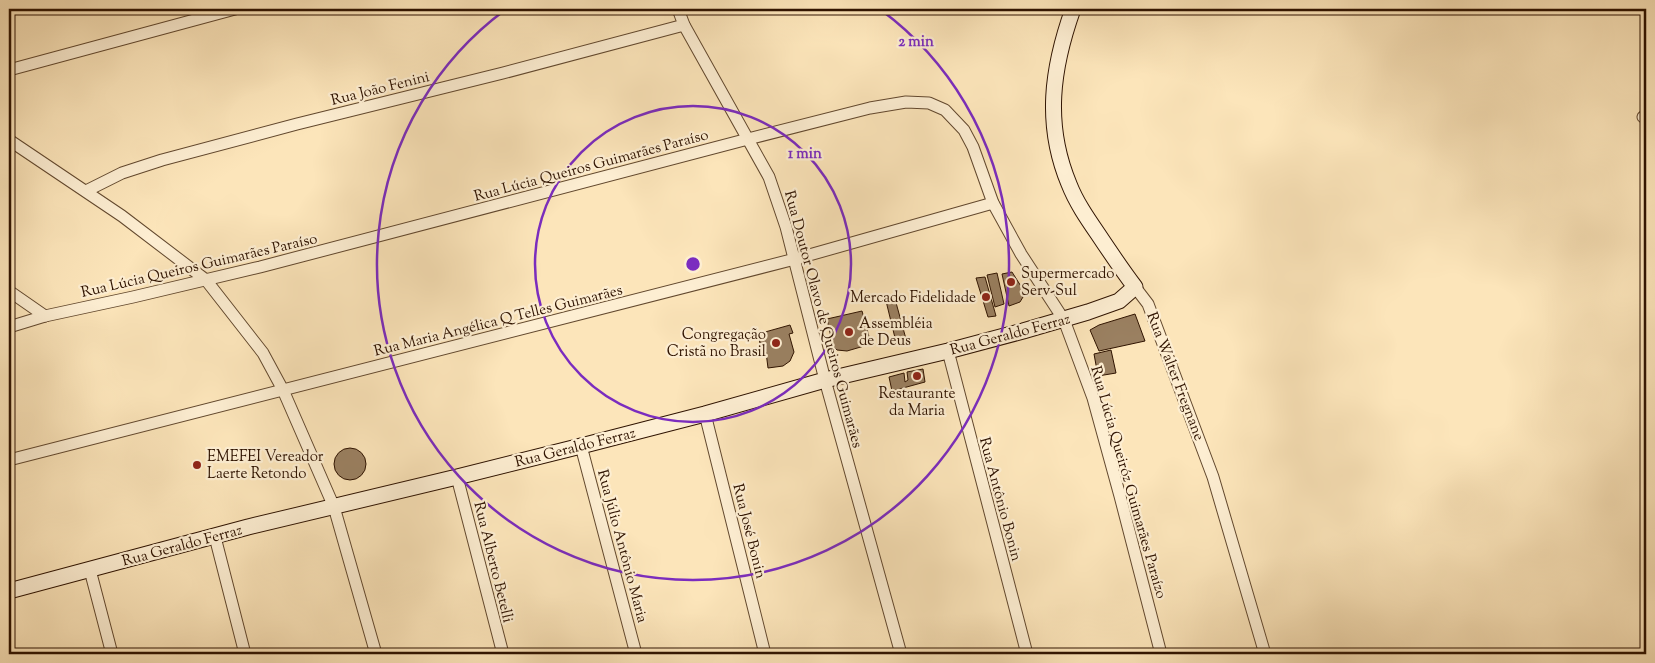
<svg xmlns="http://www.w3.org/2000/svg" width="1655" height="663" viewBox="0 0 1655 663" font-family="'Sorts Mill Goudy',serif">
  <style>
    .building { fill: #9a8061; stroke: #2f1300 }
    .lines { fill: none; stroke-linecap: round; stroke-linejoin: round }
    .street-casing { stroke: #62482e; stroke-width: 13 }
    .secondary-casing { stroke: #2f1300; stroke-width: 17 }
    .street { stroke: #fdeed2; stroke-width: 11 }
    .secondary { stroke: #fdeed2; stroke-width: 15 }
    .ring { fill: none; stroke: #7b2cbf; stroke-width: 2.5 }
    .poi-dot { fill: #8f2418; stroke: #fdeed2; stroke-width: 2 }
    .labels { text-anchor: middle; stroke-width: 4.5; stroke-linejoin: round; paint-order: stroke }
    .street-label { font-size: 15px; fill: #2f1300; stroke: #fdeed2 }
    .poi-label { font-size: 15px; fill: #2f1300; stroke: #fdeed2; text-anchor: start }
    .centre { fill: #7b2cbf; stroke: #fdeed2; stroke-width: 2.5 }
    .ring-label { font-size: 15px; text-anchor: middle; font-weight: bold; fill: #7b2cbf; stroke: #fdeed2; stroke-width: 4.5; stroke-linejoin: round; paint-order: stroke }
  </style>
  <rect width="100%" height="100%" fill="#fce5ba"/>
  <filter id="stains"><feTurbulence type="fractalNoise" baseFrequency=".004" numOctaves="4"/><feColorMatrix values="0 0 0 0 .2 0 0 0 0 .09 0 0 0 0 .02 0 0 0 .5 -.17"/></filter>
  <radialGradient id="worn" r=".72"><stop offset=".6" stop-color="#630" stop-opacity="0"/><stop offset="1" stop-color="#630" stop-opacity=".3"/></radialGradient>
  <g class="building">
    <path d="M 1012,272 L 1024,291 L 1023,297 L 1020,302 L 1009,306 L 1002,274 Z"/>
    <path d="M 997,273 L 1004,304 L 995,307 L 987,275 Z"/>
    <path d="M 985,277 L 996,316 L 988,317 L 976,278 Z"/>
    <path d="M 895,299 L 906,339 L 896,342 L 886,301 Z"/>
    <path d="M 862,311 L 871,344 L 847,351 L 837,350 L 833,346 L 827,319 Z"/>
    <path d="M 1135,314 L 1145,341 L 1099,351 L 1090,330 L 1099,325 Z"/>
    <path d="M 790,325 L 793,333 L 789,334 L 794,352 L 790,361 L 783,366 L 768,368 L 766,352 L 762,352 L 758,334 Z"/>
    <path d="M 1111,350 L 1116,373 L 1098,376 L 1094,354 Z"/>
    <path d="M 923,369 L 925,382 L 892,391 L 889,377 L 904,373 L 905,382 L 908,380 L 907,372 Z"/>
    <circle cx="350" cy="464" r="16"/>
  </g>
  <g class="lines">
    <g class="street-casing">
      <g id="street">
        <path d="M 678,9 L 684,25 L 769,177 L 786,227 L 825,380 L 901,654"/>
        <path d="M 9,70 L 235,9"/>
        <path d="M 1643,117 L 1646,115"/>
        <path d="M 9,140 L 122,216 L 206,280 L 263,353 L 283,390 L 334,507 L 376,654"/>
        <path d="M 86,191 L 122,173 L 162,160 L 297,124 L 503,73 L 684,25"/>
        <path d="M 1135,287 L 1148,304 L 1213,477 L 1265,654"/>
        <path d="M 9,291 L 45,316"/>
        <path d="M 9,327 L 45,316 L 133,297 L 260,267 L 748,139 L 870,108 L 906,102 L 929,103 L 945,110 L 964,130 L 973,147 L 993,203 L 1021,254 L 1064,320 L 1093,398 L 1120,496 L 1161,654"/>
        <path d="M 948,351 L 1027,654"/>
        <path d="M 705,414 L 765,654"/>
        <path d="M 581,446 L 636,654"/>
        <path d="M 9,460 L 795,259 L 993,203"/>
        <path d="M 457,477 L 503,654"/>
        <path d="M 215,537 L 245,654"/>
        <path d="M 90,570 L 112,654"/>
      </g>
    </g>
    <g class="secondary-casing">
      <path id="secondary" d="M 9,591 L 248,527 L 457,477 L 581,446 L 705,414 L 825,380 L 948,351 L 1023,331 L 1088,312 L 1119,301 L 1135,287 C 1122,270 1110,252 1098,234 C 1087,218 1076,202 1069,184 C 1044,124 1052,68 1073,9"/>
    </g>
    <use href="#street" class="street"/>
    <use href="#secondary" class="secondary"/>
  </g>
  <g class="ring">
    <circle cx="693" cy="264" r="158"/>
    <path d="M881 10A316 316 0 1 1 505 10"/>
  </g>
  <g class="poi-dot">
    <circle cx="1011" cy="282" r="5"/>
    <circle cx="986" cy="297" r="5"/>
    <circle cx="849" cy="332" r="5"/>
    <circle cx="776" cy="343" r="5"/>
    <circle cx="917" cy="376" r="5"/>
    <circle cx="197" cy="465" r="5"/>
  </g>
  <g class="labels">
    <g class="street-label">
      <text transform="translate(380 88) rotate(-14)" y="5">Rua João Fenini</text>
      <text transform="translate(591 165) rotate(-15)" y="5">Rua Lúcia Queiros Guimarães Paraíso</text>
      <text transform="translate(199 265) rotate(-13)" y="5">Rua Lúcia Queiros Guimarães Paraíso</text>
      <text transform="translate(824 319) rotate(75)" y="5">Rua Doutor Olavo de Queiros Guimarães</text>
      <text transform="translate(498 320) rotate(-14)" y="5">Rua Maria Angélica Q Telles Guimarães</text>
      <text transform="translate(1010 334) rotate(-15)" y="5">Rua Geraldo Ferraz</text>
      <text transform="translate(1176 376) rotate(69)" y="5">Rua Walter Fregnane</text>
      <text transform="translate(575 447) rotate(-14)" y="5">Rua Geraldo Ferraz</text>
      <text transform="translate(1129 482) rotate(74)" y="5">Rua Lúcia Queiróz Guimarães Paraízo</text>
      <text transform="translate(1001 499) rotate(75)" y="5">Rua Antônio Bonin</text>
      <text transform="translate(750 531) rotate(76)" y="5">Rua José Bonin</text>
      <text transform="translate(182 545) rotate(-15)" y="5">Rua Geraldo Ferraz</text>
      <text transform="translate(623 546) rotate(75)" y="5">Rua Júlio Antônio Maria</text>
      <text transform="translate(494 562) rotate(76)" y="5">Rua Alberto Betelli</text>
    </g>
    <g class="poi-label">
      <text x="1021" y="278">Supermercado<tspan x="1021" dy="17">Serv-Sul</tspan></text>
      <text x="976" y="302" text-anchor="end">Mercado Fidelidade</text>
      <text x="859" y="328">Assembléia<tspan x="859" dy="17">de Deus</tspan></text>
      <text x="766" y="339" text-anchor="end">Congregação<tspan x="766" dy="17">Cristã no Brasil</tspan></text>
      <text x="917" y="398" text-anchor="middle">Restaurante<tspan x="917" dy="17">da Maria</tspan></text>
      <text x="207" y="461">EMEFEI Vereador<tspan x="207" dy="17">Laerte Retondo</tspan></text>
    </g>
  </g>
  <circle cx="693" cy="264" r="8" class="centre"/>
  <g class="ring-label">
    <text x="916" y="46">2 min</text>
    <text x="805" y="158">1 min</text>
  </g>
  <rect width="1655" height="663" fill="none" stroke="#fce5ba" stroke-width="30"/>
  <rect x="10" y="10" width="1635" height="643" fill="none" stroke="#2f1300" stroke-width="2.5"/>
  <rect x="15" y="15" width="1625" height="633" fill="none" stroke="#2f1300"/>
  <rect width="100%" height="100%" filter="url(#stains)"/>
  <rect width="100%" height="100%" fill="url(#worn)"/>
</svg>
